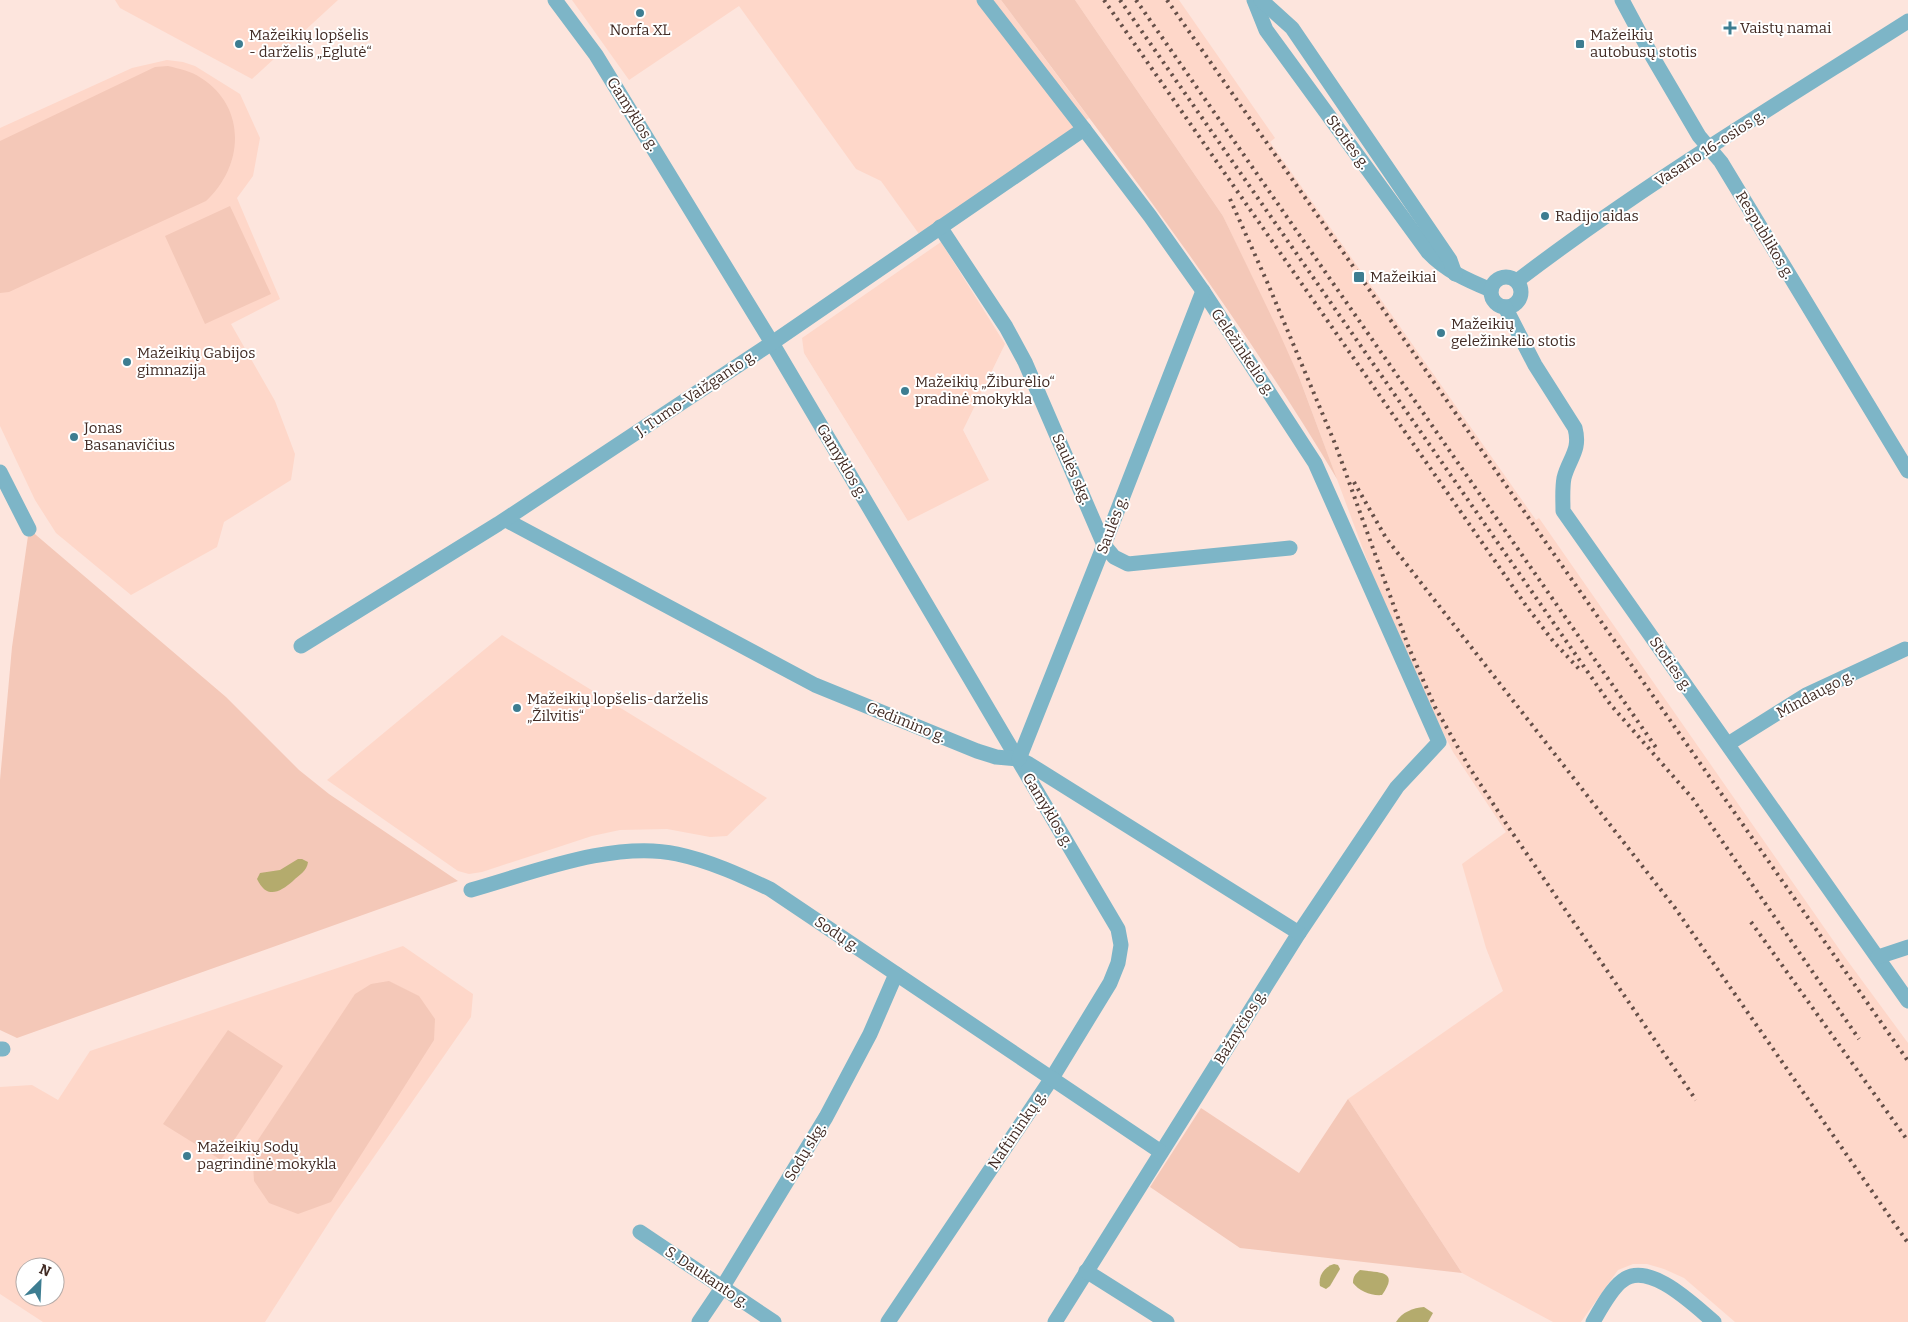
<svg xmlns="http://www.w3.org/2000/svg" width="1908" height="1322" viewBox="0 0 1908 1322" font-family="Bitter,serif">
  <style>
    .built { fill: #fed7c9; fill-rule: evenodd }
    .green { fill: #f4c8b8 }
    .water { fill: #b4ab6d }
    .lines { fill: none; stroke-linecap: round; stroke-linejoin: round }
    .minor { stroke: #7db5c7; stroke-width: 15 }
    .rail { stroke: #654f48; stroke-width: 4; stroke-dasharray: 2.5 5; stroke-linecap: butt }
    .poi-dot { fill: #3d7d91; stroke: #fff; stroke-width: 2 }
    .labels { text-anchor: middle; stroke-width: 4; stroke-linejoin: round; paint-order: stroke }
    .poi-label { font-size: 15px; fill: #412b24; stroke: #fff; text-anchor: start }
    .street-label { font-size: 15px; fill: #412b24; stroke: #fff }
  </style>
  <rect width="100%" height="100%" fill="#fde5dd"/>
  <g class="built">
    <path d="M 115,0 L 338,0 L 252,79 L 120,8 Z"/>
    <path d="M 572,0 L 1001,0 L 1089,118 L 919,234 L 881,181 L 856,169 L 739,6 L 629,80 Z"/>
    <path d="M 1075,0 L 1179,0 L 1275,138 L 1270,142 L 1536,520 L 1539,518 L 1844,956 L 1908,1043 L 1908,1322 L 1735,1322 L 1684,1278 L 1664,1269 L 1647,1264 L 1633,1264 L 1618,1270 L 1581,1322 L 1553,1322 L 1462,1273 L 1348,1099 L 1503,991 L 1486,948 L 1462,864 L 1506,832 L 1453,752 L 1425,696 L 1383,603 L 1299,377 L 1223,216 Z"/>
    <path d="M 167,60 L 183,62 L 195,66 L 240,94 L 260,138 L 253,176 L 237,198 L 280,299 L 231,324 L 275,401 L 295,454 L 291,480 L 224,522 L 217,547 L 131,595 L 56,533 L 35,500 L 0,426 L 0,128 L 132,68 Z"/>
    <path d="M 941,242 L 1005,344 L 963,430 L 989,480 L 908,521 L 804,353 L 802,338 Z"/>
    <path d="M 502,635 L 767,798 L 727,836 L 710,837 L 667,829 L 620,830 L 592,836 L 482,872 L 469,874 L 458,871 L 327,780 Z"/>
    <path d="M 403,946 L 473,994 L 471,1017 L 335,1213 L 265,1322 L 43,1322 L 0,1294 L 0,1087 L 32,1085 L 58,1100 L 90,1051 ZM 25,1267 L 55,1267 L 55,1297 L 25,1297 Z"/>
  </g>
  <g class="green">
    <path d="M 1001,0 L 1075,0 L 1223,216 L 1278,330 L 1299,377 L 1337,479 C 1237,312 1118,156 1001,0 Z"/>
    <path d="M 168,66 C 180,69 191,71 201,78 C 247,107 244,166 206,201 L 9,292 L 0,293 L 0,141 L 155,67 Z"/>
    <path d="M 230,206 L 271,294 L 205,324 L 165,236 Z"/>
    <path d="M 29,529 L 226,697 L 299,770 L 329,794 L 458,881 L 17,1038 L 0,1030 L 0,780 L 12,647 Z"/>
    <path d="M 389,981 L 419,996 L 435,1019 L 434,1040 L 331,1202 L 298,1214 L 269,1203 L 254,1181 L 252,1149 L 355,994 L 371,984 Z"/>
    <path d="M 228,1030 L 283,1066 L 221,1160 L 163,1124 Z"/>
    <path d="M 1348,1099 L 1462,1273 L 1240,1248 L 1150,1187 L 1201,1108 L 1299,1173 Z"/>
  </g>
  <g class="water">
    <path d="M 298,859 L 302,859 L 308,862 C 307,871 299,875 293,881 C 280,892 267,900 257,879 L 260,873 L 280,870 Z"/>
    <path d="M 1334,1264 L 1338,1265 L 1340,1269 L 1330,1286 L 1326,1289 L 1320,1286 C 1318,1276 1324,1267 1334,1264 Z"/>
    <path d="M 1360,1270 C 1379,1273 1400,1270 1382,1295 C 1371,1296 1359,1291 1353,1283 C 1353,1277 1355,1274 1360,1270 Z"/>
    <path d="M 1424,1307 L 1433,1313 L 1428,1322 L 1396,1322 C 1402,1312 1413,1308 1424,1307 Z"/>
  </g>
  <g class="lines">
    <g class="minor">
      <path d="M 555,0 L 596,55 L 772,343 L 1118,929 L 1121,945 L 1118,963 L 1110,983 L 1052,1078 L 888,1322"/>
      <path d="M 984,0 L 1084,129 L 1150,216 L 1203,291 L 1315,463 L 1439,742 L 1397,787 L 1299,933 L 1055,1322"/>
      <path d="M 1254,0 L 1266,30 L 1428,252 C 1446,271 1467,280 1491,290"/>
      <path d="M 1261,0 L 1292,28 L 1450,260 L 1455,274"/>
      <path d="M 1622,0 L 1652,56 L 1699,136 L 1721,162 L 1908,471"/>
      <path d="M 940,227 L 1006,327 L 1025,362 L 1104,545 L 1114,557 L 1128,564 L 1290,548"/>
      <circle cx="1506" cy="292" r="15"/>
      <path d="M 1517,281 C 1641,186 1776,105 1908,21"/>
      <path d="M 1505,307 L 1535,365 L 1575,428 C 1581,451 1569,458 1564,478 C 1562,489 1563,500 1563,511 L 1908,1001"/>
      <path d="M 0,472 L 29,529"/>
      <path d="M 506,520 L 815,685 L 977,751 L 996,757 L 1019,759 L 1029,764 L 1299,933"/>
      <path d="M 301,646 L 498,524 L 772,343 L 1084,129"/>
      <path d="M 1728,744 L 1806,695 L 1905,649"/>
      <path d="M 1019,759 L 1104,545 L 1203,291"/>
      <path d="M 471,890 C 532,873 614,840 677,854 C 710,861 740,875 770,889 L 1161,1152"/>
      <path d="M 1878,957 L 1908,947"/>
      <path d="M 0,1049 L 3,1049"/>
      <path d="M 640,1232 L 774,1322"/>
      <path d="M 1086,1271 L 1167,1322"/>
      <path d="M 699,1322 L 722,1288 L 826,1117 L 870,1034 L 896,974"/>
      <path d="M 1593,1322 C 1600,1310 1611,1289 1622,1281 C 1648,1259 1695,1306 1714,1322"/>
    </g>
    <g class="rail">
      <path d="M 1104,0 L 1527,607 L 1553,641 L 1580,670"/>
      <path d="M 1120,0 L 1610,704 L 1693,799 L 1859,1039"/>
      <path d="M 1136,0 L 1657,749"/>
      <path d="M 1167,0 L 1908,1061"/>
      <path d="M 1230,199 L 1268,284 L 1336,446 L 1409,648 L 1435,707 L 1469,767 L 1509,828 L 1696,1100"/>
      <path d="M 1354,482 L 1386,538 L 1675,908 L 1908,1243"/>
      <path d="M 1751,922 L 1908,1141"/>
    </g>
  </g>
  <g class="poi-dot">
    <circle cx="640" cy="13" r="5"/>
    <path d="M1727.5 20.5h5v5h5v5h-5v5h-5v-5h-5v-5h5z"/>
    <circle cx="239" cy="44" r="5"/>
    <rect x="1575" y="39" width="10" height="10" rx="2.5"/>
    <circle cx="1545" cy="216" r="5"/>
    <rect x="1353" y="271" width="12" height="12" rx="2.5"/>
    <circle cx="1441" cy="333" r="5"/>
    <circle cx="127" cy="362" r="5"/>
    <circle cx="905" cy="391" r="5"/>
    <circle cx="74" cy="437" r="5"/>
    <circle cx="517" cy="708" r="5"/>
    <circle cx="187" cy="1156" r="5"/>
  </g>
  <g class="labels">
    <g class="poi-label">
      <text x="1740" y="33">Vaistų namai</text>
      <text x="640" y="35" text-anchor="middle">Norfa XL</text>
      <text x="249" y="40">Mažeikių lopšelis<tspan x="249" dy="17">- darželis „Eglutė“</tspan></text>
      <text x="1590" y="40">Mažeikių<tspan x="1590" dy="17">autobusų stotis</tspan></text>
      <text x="1555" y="221">Radijo aidas</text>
      <text x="1370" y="282">Mažeikiai</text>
      <text x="1451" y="329">Mažeikių<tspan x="1451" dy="17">geležinkelio stotis</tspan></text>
      <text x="137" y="358">Mažeikių Gabijos<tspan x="137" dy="17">gimnazija</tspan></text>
      <text x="915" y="387">Mažeikių „Žiburėlio“<tspan x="915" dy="17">pradinė mokykla</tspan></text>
      <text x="84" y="433">Jonas<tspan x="84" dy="17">Basanavičius</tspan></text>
      <text x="527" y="704">Mažeikių lopšelis-darželis<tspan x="527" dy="17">„Žilvitis“</tspan></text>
      <text x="197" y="1152">Mažeikių Sodų<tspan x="197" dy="17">pagrindinė mokykla</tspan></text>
    </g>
    <g class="street-label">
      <text transform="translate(633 114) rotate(58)" y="5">Gamyklos g.</text>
      <text transform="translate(1348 142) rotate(54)" y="5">Stoties g.</text>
      <text transform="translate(1710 148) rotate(-33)" y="5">Vasario 16-osios g.</text>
      <text transform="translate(1765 235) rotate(59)" y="5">Respublikos g.</text>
      <text transform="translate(1243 352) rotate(56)" y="5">Geležinkelio g.</text>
      <text transform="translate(696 393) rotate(-34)" y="5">J. Tumo-Vaižganto g.</text>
      <text transform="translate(842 461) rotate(59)" y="5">Gamyklos g.</text>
      <text transform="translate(1072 469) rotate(66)" y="5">Saulės skg.</text>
      <text transform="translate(1112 525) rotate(-69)" y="5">Saulės g.</text>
      <text transform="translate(1671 664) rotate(55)" y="5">Stoties g.</text>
      <text transform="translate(1815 694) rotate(-28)" y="5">Mindaugo g.</text>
      <text transform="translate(906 722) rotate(22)" y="5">Gedimino g.</text>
      <text transform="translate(1048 810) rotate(59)" y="5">Gamyklos g.</text>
      <text transform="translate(837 934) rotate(34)" y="5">Sodų g.</text>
      <text transform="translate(1240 1027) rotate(-58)" y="5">Bažnyčios g.</text>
      <text transform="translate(1017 1130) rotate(-56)" y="5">Naftininkų g.</text>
      <text transform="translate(805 1152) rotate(-59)" y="5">Sodų skg.</text>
      <text transform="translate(707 1277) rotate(34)" y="5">S. Daukanto g.</text>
    </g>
  </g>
  <g transform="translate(40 1282) rotate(24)"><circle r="24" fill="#ffffff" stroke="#b3aaa7"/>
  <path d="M0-4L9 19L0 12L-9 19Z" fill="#3d7d91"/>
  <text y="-8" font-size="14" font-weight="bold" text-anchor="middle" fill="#412b24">N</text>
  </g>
</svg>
